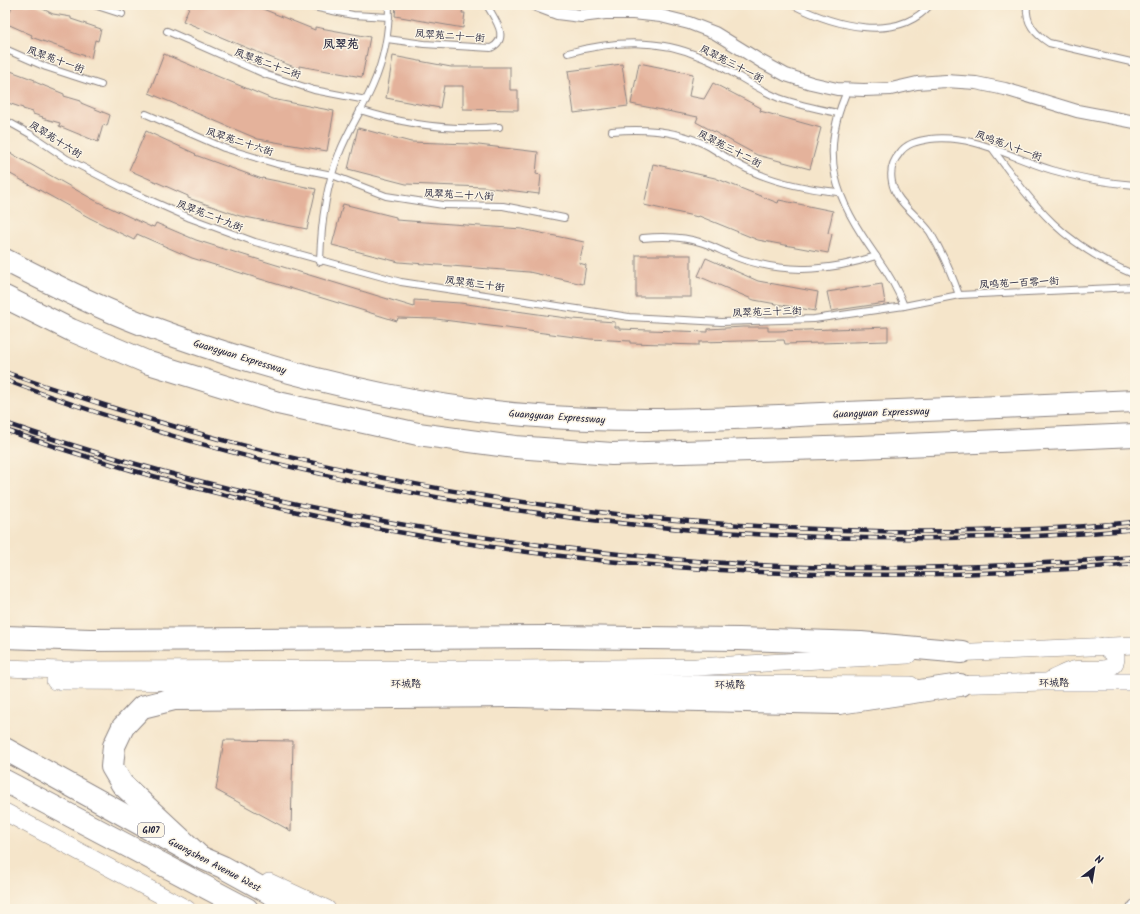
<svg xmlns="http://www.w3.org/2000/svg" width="1140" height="914" viewBox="0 0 1140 914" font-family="Kalam,'LXGW WenKai TC',sans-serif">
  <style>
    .building { fill: #e4b29b }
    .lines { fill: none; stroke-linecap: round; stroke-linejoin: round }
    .lane-casing { stroke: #8c8482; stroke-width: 8 }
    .street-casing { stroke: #8c8482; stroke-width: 14 }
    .secondary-casing { stroke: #8c8482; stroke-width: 18 }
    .highway-casing { stroke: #8c8482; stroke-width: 24 }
    .lane { stroke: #fff; stroke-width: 6 }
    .street { stroke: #fff; stroke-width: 12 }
    .secondary { stroke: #fff; stroke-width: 17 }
    .highway { stroke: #fff; stroke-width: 22 }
    .rail-casing { stroke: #22223b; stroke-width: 4.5 }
    .rail { stroke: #fcf5e5; stroke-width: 3; stroke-dasharray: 9; stroke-linecap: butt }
    .labels { text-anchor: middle; stroke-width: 3; stroke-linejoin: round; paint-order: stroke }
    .shield { fill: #fcf5e5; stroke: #63616e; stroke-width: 1 }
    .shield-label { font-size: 9px; font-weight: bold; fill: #22223b }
    .street-label { font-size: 10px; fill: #22223b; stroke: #fcf5e5 }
    .quarter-label { font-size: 12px; font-weight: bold; fill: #22223b; stroke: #fcf5e5 }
  </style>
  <rect width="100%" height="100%" fill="#fcf5e5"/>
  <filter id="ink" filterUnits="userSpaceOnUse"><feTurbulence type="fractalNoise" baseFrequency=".025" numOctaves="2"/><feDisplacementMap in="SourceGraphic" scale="8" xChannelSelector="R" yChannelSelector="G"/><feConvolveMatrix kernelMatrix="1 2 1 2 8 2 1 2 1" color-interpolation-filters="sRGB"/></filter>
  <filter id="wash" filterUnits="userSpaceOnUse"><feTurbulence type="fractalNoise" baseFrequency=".012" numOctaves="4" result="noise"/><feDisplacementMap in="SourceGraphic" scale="16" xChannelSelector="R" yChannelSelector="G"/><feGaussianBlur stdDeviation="0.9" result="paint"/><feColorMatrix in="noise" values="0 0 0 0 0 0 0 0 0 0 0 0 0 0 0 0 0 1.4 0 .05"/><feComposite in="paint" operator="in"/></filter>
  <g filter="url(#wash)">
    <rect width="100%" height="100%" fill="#f5e5ca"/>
    <g id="blocks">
      <g class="building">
        <path d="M 12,5 L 35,5 L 53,14 L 71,17 L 71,19 L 101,29 L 98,41 L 95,40 L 91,58 L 31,37 L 32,35 L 5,23 L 5,11 L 10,12 Z"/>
        <path d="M 190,5 L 253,5 L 315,30 L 315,27 L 370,37 L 362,77 L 299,66 L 299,69 L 247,48 L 183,21 Z"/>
        <path d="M 396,5 L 444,5 L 463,8 L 462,13 L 465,13 L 463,28 L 395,16 Z"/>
        <path d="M 164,54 L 272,99 L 334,111 L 327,151 L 258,139 L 149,93 Z"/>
        <path d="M 393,56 L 451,67 L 510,67 L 510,90 L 518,90 L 518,110 L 463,109 L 463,86 L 444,86 L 440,108 L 386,98 Z"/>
        <path d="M 639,63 L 693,74 L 689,96 L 704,99 L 713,83 L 761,108 L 760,111 L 821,128 L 810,169 L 757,155 L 696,122 L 698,117 L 631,104 Z"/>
        <path d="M 622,64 L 628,106 L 574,113 L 568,71 Z"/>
        <path d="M 5,69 L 35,80 L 35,82 L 64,94 L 64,96 L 81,101 L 81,103 L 110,115 L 107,126 L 103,125 L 98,142 L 59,126 L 60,123 L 42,118 L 43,117 L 33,114 L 33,112 L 23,109 L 23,108 L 5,102 Z"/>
        <path d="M 358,128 L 411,142 L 470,144 L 538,152 L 536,174 L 541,175 L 539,194 L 484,187 L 406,184 L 348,169 Z"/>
        <path d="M 146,131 L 196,154 L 195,155 L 262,179 L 262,178 L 316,189 L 307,229 L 240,216 L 188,198 L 188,196 L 129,170 Z"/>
        <path d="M 5,150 L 96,201 L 151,227 L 151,226 L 154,227 L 156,223 L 196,240 L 221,248 L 414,307 L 414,300 L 460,303 L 573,319 L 615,322 L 615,327 L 619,327 L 619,329 L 708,332 L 708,329 L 743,327 L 768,327 L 768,331 L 778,331 L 888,327 L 888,341 L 785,344 L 784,340 L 699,342 L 699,345 L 630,343 L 630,341 L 590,339 L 436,319 L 398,318 L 397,321 L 192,258 L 137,234 L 134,240 L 90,218 L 5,171 Z"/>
        <path d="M 653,164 L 715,178 L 778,203 L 779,200 L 833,211 L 828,233 L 832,234 L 828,253 L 758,240 L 699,216 L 698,217 L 644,205 Z"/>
        <path d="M 343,204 L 396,217 L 396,220 L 522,229 L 584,242 L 579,263 L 586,265 L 583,284 L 529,272 L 399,262 L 332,245 Z"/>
        <rect x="636" y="255" width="55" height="42"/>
        <path d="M 706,258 L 758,281 L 818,292 L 815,311 L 754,300 L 698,276 Z"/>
        <path d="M 882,284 L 885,303 L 831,311 L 827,292 Z"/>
        <path d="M 224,740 L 293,741 L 291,831 L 216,790 Z"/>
      </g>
    </g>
  </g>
  <g filter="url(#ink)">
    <use href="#blocks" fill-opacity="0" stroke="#8c8482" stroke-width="1"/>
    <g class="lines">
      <g class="lane-casing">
        <g id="lane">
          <path d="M 94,5 L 122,14"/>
          <path d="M 303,5 L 353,15 L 389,17"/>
          <path d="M 793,5 C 833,25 896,44 930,5"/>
          <path d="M 1027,5 C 1025,23 1035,34 1049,43 L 1135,63"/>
          <path d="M 167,31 L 267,75 L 314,90 L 366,100"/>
          <path d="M 387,39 L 424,44 L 491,48 C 511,38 494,19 487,5"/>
          <path d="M 5,49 L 46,67 L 101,85"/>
          <path d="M 568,53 C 613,41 658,38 701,57 C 729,68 752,87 779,98 C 798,105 818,109 838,113"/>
          <path d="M 848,89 C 817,157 836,199 876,256 C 888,273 897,287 904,306"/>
          <path d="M 360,110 C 406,125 451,131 499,127"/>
          <path d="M 146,114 L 224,148 L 277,164 L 332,175 L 386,196 L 443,205 L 503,206 L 564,218"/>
          <path d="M 5,120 L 30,134 L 67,159 L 127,190 L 190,218 L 255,242 L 401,282 L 629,317 L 721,322 L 814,319 L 904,306 L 959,295 L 1135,287"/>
          <path d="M 612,131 C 646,128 680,130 710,147 C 723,155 734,163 747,169 C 776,183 807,189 838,192"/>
          <path d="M 992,148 C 1037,210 1062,244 1135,275"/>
          <path d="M 643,238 C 663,236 683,236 703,243 C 718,248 732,257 748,261 C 792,274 833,270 876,256"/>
          <path d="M 320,262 C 321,225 325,188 339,154 C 348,130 363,109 373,85 C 384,60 389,32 389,5"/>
          <path d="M 959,295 C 951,272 942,252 930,232 C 919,216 895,202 892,182 C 890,172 892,162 899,154 C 906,143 918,141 930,139 C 974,134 1011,158 1052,170 C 1079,178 1107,183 1135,185"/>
        </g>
      </g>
      <g class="street-casing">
        <g id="street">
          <path d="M 536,5 L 557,13 L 581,16 L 605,13 L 633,13 L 661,16 L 689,23 L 715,33 L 762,62 L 786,75 L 811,83 L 837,89 L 864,90 L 891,89 L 917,83 L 946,81 L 976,83 L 1005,89 L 1077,111 L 1135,122"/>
          <path d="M 1133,909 L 1135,906"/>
        </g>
      </g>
      <g class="secondary-casing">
        <g id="secondary">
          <path d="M 951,653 L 1135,645"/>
          <path d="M 5,668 L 61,670 L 521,669 L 696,667 L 908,655"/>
          <path d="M 1052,679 C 1059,676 1066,672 1073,670 C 1086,667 1117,676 1116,656 L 1104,646"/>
          <path d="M 55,681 L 911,685"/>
          <path d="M 947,685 L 1044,682 L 1135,682"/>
          <path d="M 5,812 L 187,909"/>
          <path d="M 269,882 L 327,909"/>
        </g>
      </g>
      <g class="highway-casing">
        <g id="highway">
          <path d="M 5,260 C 50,283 95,306 142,324 C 265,370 394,404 525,415 C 624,424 723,419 821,414 C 926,410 1030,406 1135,401"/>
          <path d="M 5,297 L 71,330 L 149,363 L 278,403 L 418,434 L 515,447 L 612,454 L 860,447 L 1135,435"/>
          <path d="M 5,637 L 90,640 L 549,637 L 739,639 L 861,643 L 962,652"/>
          <path d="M 5,749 L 200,857 L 223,867 L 299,909"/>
          <path d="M 5,781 L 247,909"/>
          <path d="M 200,857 L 122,784 L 112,767 L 114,746 L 123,727 L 142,707 L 174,699 L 516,696 L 839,703 L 960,685"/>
        </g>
      </g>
      <use href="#lane" class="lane"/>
      <use href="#street" class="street"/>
      <use href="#secondary" class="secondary"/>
      <use href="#highway" class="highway"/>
      <g class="rail-casing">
        <g id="rail">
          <path d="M 5,372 C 37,384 71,394 104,405 C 306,470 514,509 726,524 C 862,534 999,535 1135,522"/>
          <path d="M 5,380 C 300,491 630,543 945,538 C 1008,537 1072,536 1135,529"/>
          <path d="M 5,423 C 176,482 352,521 532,544 C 642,558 753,568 865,568 C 955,569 1045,564 1135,557"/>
          <path d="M 5,430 C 366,555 755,597 1135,564"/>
        </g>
      </g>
      <use href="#rail" class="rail"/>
    </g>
  </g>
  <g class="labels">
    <rect class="shield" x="138" y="823" width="26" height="14" rx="3"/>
    <g class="shield-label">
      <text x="151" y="833">G107</text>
    </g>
    <g class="street-label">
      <text transform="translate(450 35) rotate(4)" y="4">凤翠苑二十一街</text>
      <text transform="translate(56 59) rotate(20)" y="4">凤翠苑十一街</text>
      <text transform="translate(268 63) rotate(20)" y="4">凤翠苑二十二街</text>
      <text transform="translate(732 63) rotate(27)" y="4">凤翠苑三十一街</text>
      <text transform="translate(56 139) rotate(32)" y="4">凤翠苑十六街</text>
      <text transform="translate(240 141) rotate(18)" y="4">凤翠苑二十六街</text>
      <text transform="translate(1009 145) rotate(20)" y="4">凤鸣苑八十一街</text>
      <text transform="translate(730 148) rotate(27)" y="4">凤翠苑三十二街</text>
      <text transform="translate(459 194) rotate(3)" y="4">凤翠苑二十八街</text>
      <text transform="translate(210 215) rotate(21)" y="4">凤翠苑二十九街</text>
      <text transform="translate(1019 282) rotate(-3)" y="4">凤鸣苑一百零一街</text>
      <text transform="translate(475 283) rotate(8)" y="4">凤翠苑三十街</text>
      <text transform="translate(767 311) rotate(-2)" y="4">凤翠苑三十三街</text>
      <text transform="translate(240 356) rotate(17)" y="4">Guangyuan Expressway</text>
      <text transform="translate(881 412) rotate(-2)" y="4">Guangyuan Expressway</text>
      <text transform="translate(557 416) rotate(4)" y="4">Guangyuan Expressway</text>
      <text x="1054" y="686">环城路</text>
      <text x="406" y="687">环城路</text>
      <text x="730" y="688">环城路</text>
      <text transform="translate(215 864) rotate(28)" y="4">Guangshen Avenue West</text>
    </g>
    <g class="quarter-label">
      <text x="341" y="48">凤翠苑</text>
    </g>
  </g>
  <rect width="1140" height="914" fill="none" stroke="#fcf5e5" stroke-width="20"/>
  <g transform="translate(1094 868) rotate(31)" stroke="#fcf5e5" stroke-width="3" paint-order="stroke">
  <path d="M0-3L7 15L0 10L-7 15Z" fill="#22223b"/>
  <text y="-6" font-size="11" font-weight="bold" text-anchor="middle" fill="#22223b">N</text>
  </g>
</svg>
